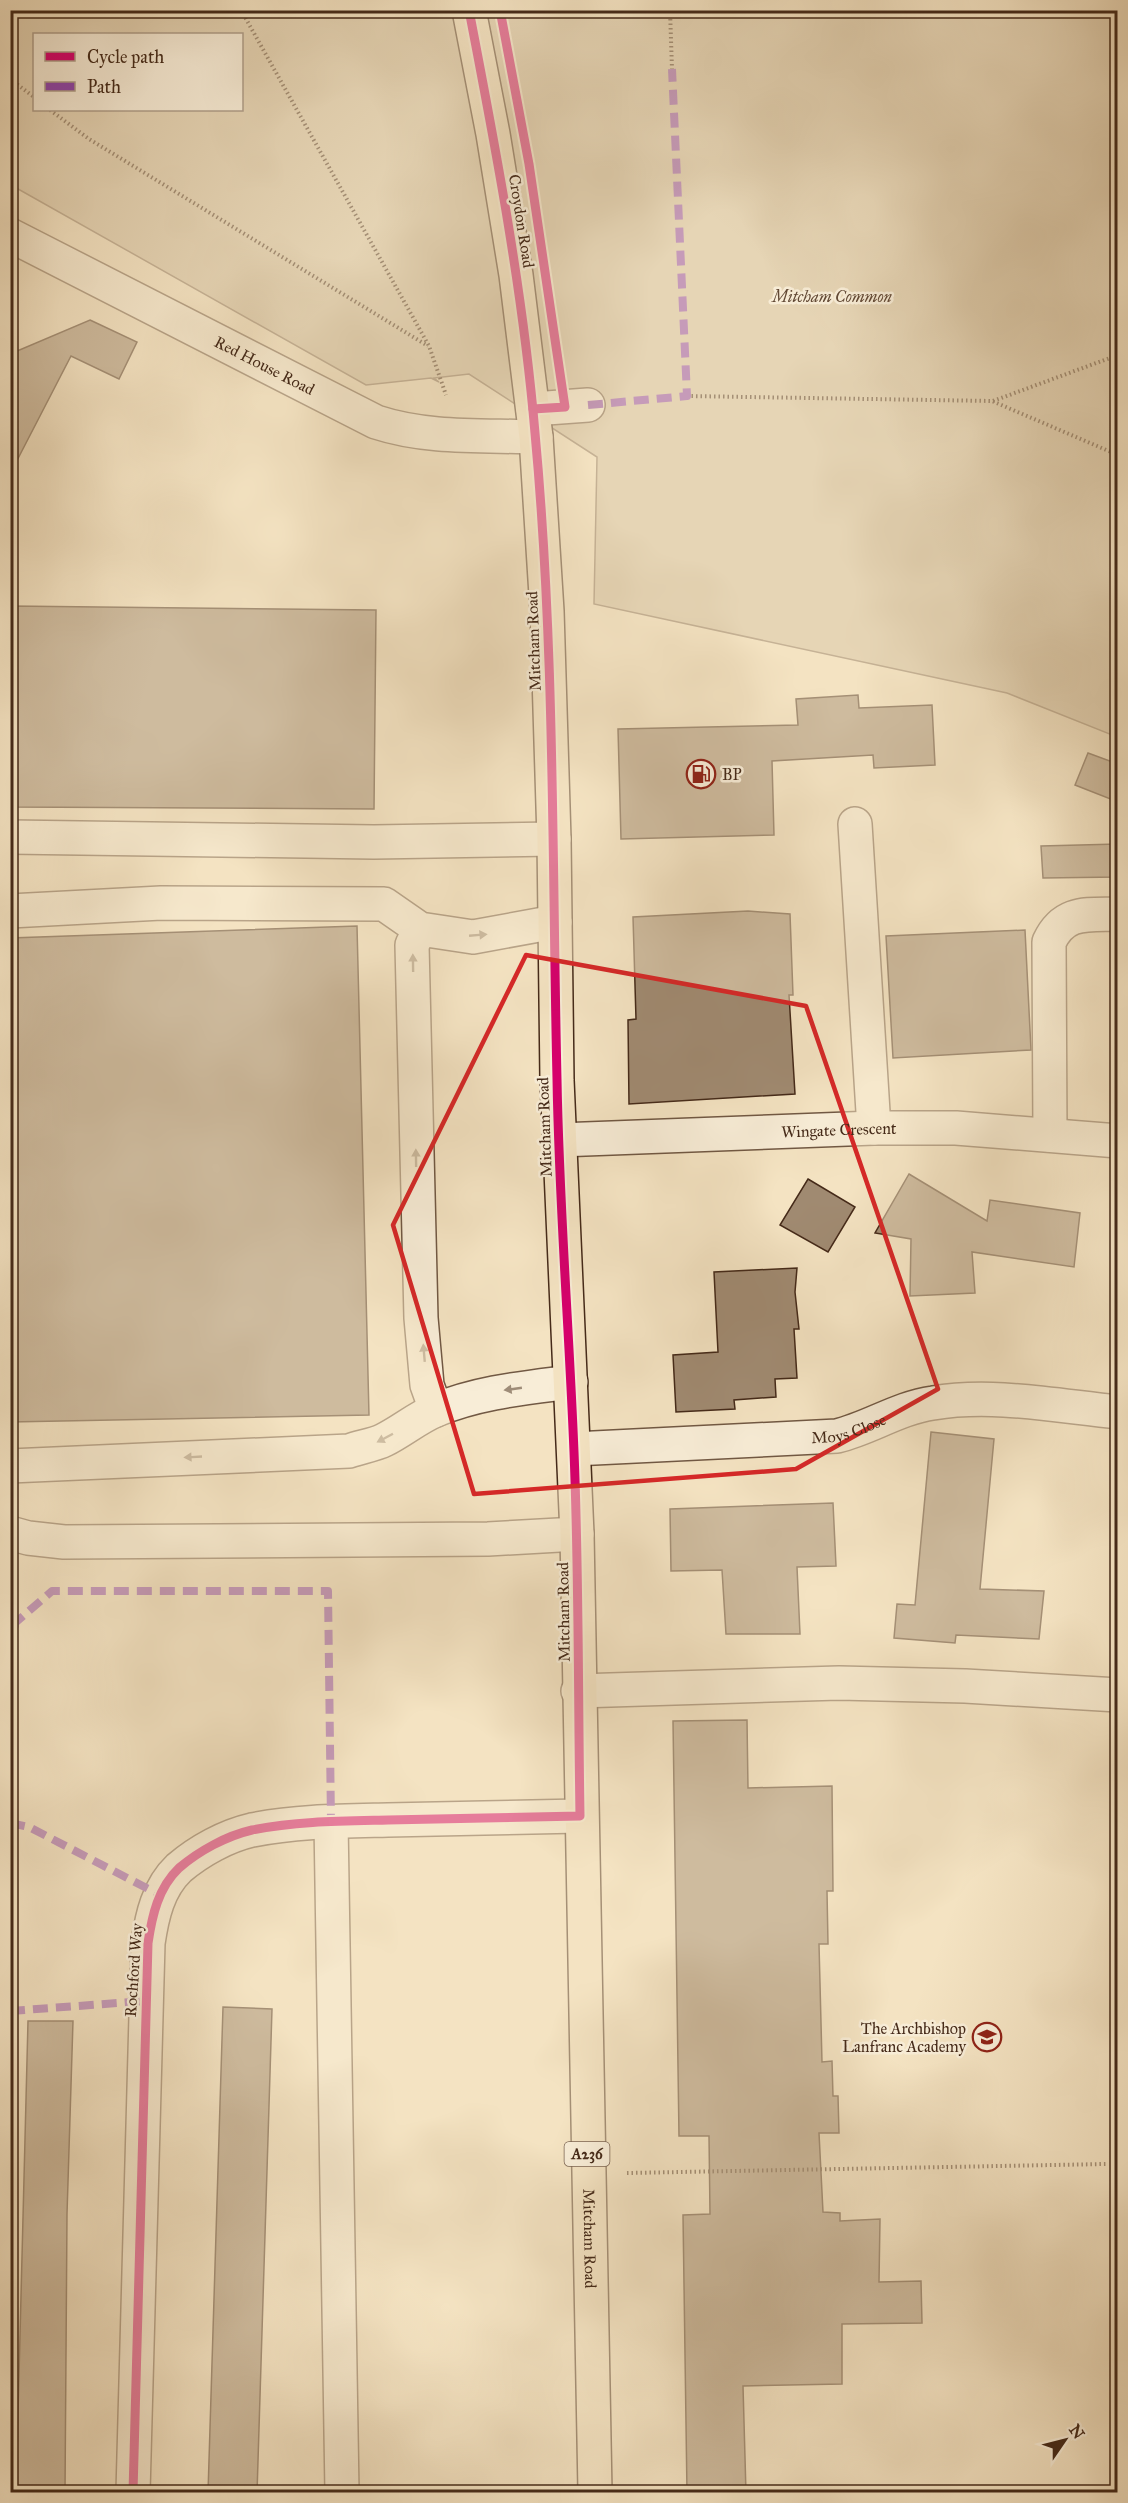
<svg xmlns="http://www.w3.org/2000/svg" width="1128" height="2503" viewBox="0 0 1128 2503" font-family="'IM FELL Great Primer',serif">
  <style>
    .green { fill: #d6c4a5; stroke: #8e775f; stroke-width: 1.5; fill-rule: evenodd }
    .building { fill: #a08a71; stroke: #452a19; stroke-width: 1.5 }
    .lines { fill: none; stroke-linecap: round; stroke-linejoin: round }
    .minor-casing { stroke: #715843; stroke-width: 36 }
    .major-casing { stroke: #452a19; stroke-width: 36 }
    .path { stroke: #452a19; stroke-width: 4; stroke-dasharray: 1.5 3; stroke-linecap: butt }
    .minor { stroke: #f8edd7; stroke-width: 33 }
    .major { stroke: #f4e3c2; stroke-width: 33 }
    .quiet { stroke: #8e44ad; stroke-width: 8; stroke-dasharray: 15 8; stroke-linecap: butt }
    .cycleway-casing { stroke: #f8edd7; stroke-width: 13 }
    .cycleway { stroke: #d6006c; stroke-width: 9 }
    .oneway { fill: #9e8c78 }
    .marked { fill: none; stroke: #d62828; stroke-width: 4.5; stroke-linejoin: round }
    .labels { text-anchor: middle; stroke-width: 5; stroke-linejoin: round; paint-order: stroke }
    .shield { fill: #f8edd7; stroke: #7b6452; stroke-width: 1.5 }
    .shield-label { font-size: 15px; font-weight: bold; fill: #452a19 }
    .street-label { font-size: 16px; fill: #452a19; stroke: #f8edd7 }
    .park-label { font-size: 16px; font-style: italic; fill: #624935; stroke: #f8edd7 }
    .poi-label { font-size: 16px; fill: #452a19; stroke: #f8edd7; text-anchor: start }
  </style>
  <rect width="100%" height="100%" fill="#f4e3c2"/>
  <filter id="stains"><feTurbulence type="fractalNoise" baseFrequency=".00333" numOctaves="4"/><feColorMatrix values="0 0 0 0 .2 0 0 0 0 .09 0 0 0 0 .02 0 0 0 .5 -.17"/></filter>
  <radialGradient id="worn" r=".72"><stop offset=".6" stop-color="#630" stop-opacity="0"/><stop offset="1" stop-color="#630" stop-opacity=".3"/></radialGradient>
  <path class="green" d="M 11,11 L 1117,11 L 1117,737 L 1007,693 L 594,604 L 597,457 L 469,374 L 434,378 L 439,382 L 431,378 L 366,385 L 11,185 ZM 34,34 L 242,34 L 242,110 L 34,110 Z"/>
  <g class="building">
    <path d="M 90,320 L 137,342 L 119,379 L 71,356 L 10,474 L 10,354 Z"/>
    <path d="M 10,606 L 376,610 L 374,809 L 10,807 Z"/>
    <path d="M 858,695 L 859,708 L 932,705 L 935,765 L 874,768 L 873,755 L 772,761 L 774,835 L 621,839 L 618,729 L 798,725 L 796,699 Z"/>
    <path d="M 1088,753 L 1118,764 L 1118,802 L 1075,785 Z"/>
    <path d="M 1118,844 L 1118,877 L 1043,878 L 1041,846 Z"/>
    <path d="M 748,911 L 790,914 L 793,995 L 789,995 L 795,1094 L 629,1104 L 628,1020 L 636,1019 L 633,917 Z"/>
    <path d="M 357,926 L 369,1415 L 10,1422 L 10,938 Z"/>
    <path d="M 1025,930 L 1031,1050 L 893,1058 L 886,936 Z"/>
    <path d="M 909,1174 L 987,1221 L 990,1200 L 1080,1213 L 1074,1267 L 972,1252 L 975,1293 L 910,1296 L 911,1239 L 875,1233 Z"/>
    <path d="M 808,1179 L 855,1207 L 828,1252 L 780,1225 Z"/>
    <path d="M 797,1268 L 795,1292 L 799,1329 L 794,1329 L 797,1378 L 775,1379 L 776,1397 L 734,1400 L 735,1409 L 676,1412 L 673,1355 L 718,1352 L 714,1272 Z"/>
    <path d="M 931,1432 L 994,1439 L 980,1589 L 1044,1591 L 1039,1639 L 956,1635 L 955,1643 L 894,1638 L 897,1604 L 915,1605 Z"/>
    <path d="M 833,1503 L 836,1566 L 797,1567 L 800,1634 L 726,1634 L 722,1570 L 671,1571 L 670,1509 Z"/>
    <path d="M 747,1720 L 748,1788 L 832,1786 L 833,1891 L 827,1891 L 828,1944 L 819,1944 L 822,2062 L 832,2061 L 833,2096 L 838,2096 L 839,2133 L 819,2133 L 823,2212 L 840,2213 L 840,2221 L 880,2219 L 879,2282 L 921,2281 L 922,2323 L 842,2324 L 842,2384 L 743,2386 L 746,2493 L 687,2493 L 683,2215 L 710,2214 L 709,2136 L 679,2136 L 673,1721 Z"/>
    <path d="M 223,2007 L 272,2009 L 257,2493 L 208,2493 Z"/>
    <path d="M 28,2021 L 73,2021 L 67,2214 L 65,2493 L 16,2493 Z"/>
  </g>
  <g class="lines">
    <g class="minor-casing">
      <g id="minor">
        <path id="s1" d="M 10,235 L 376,422 C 428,439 482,435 536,437"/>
        <path d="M 533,409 L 588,405"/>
        <path d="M 855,824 L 874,1128"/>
        <path d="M 10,837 L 374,842 L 554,839"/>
        <path d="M 10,911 L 161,903 L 384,904 L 420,929 L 473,937 L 555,922"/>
        <path d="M 420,929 L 412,945 L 421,1318 L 427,1385 L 436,1410"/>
        <path d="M 1050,1135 L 1049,942 C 1064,910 1087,915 1118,914"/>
        <path id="s2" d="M 559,1140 L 874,1128 L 956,1128 L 1118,1141"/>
        <path id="s3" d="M 574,1449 L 837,1436 C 870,1428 898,1408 933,1403 C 993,1393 1057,1406 1118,1412"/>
        <path d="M 10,1466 L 349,1451 C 360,1447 374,1445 384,1440 C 402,1431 417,1418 436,1410 C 479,1392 525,1388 571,1382"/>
        <path d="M 10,1533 L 28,1538 L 64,1542 L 488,1539 L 577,1534"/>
        <path d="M 578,1691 L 839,1683 L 965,1686 L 1118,1695"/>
        <path d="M 331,1822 L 342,2492"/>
        <path d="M 133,2492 L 148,1943 C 152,1916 158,1888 179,1868 C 199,1851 226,1836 252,1830 C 296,1821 343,1821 388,1820 C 452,1819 516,1817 580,1816"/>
      </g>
    </g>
    <g class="major-casing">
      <g id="major">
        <path id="s4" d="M 469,10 L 493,134 L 516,275 L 536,437 L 547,611 L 554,839 L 557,1080 L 577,1534 L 595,2492"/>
      </g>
    </g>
    <g class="path">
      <path d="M 241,10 L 429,346 L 446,395"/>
      <path d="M 670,10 L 672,69"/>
      <path d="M 10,79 L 34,97"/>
      <path d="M 50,110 L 89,139 L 428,346"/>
      <path d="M 687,396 L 992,401 L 1118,455"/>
      <path d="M 993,401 L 1118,355"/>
      <path d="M 627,2173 L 1106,2164"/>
    </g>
    <use href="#minor" class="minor"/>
    <use href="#major" class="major"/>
    <g class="quiet">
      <path d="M 588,405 L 687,396 L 672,69"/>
      <path d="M 10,1673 L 15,1623 L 52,1591 L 328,1591 L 331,1822"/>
      <path d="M 10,1823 L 29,1827 L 160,1895"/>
      <path d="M 10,2011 L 145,2001"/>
    </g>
    <g class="cycleway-casing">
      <g id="cycleway">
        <path d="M 500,10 L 529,164 L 565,407 L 533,409"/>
        <path d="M 133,2492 L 148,1943 C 152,1916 158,1888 179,1868 C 199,1851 226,1836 252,1830 C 296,1821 343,1821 388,1820 C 452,1819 516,1817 580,1816 C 578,1694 579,1573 574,1452 C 569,1327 559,1203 557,1079 C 552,863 555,648 535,433 C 523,291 496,150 469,10"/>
      </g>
    </g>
    <use href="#cycleway" class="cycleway"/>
  </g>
  <defs><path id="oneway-solid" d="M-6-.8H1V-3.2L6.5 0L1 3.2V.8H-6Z" transform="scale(1.5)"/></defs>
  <g class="oneway">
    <use href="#oneway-solid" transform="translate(478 935) rotate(-5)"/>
    <use href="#oneway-solid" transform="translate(413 963) rotate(-91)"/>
    <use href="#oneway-solid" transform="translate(416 1158) rotate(-91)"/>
    <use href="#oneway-solid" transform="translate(424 1353) rotate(-95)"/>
    <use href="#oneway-solid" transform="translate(513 1389) rotate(172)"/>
    <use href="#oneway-solid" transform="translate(385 1438) rotate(152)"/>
    <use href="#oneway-solid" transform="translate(193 1457) rotate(177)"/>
  </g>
  <path d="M0 0H1128V2503H0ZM 526,955 L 806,1006 L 938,1389 L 796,1469 L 474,1494 L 393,1225 Z" fill="#f4e3c2" fill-opacity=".55" fill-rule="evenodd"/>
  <path class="marked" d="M 526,955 L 806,1006 L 938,1389 L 796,1469 L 474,1494 L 393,1225 Z"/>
  <defs>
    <g id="fuel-ring" transform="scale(1.5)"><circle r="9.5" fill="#f8edd7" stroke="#8f2418" stroke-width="1.5"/><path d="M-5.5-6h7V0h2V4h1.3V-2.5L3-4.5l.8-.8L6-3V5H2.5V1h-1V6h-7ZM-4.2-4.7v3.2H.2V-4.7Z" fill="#8f2418"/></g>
    <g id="school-ring" transform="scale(1.5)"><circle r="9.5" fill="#f8edd7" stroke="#8f2418" stroke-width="1.5"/><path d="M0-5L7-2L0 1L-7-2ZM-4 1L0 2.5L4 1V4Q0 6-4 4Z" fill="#8f2418"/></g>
  </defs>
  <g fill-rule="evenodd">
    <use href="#fuel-ring" x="701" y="774"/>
    <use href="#school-ring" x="987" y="2037"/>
  </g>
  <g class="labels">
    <rect class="shield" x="564.5" y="2142" width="45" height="24" rx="4.5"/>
    <g class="shield-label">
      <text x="587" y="2159">A236</text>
    </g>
    <g class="street-label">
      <text transform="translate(522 221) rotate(81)" y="6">Croydon Road</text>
      <text dy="6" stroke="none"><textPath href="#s1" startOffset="286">Red House Road</textPath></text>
      <text transform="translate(533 641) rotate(-92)" y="6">Mitcham Road</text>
      <text transform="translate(544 1127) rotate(-92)" y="6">Mitcham Road</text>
      <text dy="6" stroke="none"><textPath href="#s2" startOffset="280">Wingate Crescent</textPath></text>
      <text dy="6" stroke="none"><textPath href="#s3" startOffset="276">Moys Close</textPath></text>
      <text transform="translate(563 1612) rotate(-91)" y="6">Mitcham Road</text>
      <text transform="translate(133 1970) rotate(-86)" y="6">Rochford Way</text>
      <text dy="6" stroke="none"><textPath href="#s4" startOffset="2235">Mitcham Road</textPath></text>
    </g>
    <g class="park-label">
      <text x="832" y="302">Mitcham Common</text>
    </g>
    <g class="poi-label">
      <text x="722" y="780">BP</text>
      <text x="966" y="2034" text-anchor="end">The Archbishop<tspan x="966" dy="18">Lanfranc Academy</tspan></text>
    </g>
  </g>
  <rect width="1128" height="2503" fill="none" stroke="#f4e3c2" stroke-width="36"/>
  <rect x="12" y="12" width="1104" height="2479" fill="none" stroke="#452a19" stroke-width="3"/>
  <rect x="18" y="18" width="1092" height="2467" fill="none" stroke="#452a19" stroke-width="1.5"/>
  <rect x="33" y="33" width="210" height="78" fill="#f8edd7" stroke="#b09f8b" stroke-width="1.5"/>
  <rect x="45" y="52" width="30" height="9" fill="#d6006c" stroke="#b09f8b" stroke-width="1.5"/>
  <text x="87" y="63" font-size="18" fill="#452a19">Cycle path</text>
  <rect x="45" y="82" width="30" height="9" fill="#8e44ad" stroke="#b09f8b" stroke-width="1.5"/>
  <text x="87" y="93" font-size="18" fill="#452a19">Path</text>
  <g transform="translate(1065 2440) rotate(55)" stroke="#f8edd7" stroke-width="4.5" paint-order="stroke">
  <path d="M0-4.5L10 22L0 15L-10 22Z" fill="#452a19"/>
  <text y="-9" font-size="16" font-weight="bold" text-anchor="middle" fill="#452a19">N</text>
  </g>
  <rect width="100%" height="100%" filter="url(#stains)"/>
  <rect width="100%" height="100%" fill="url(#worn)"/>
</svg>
